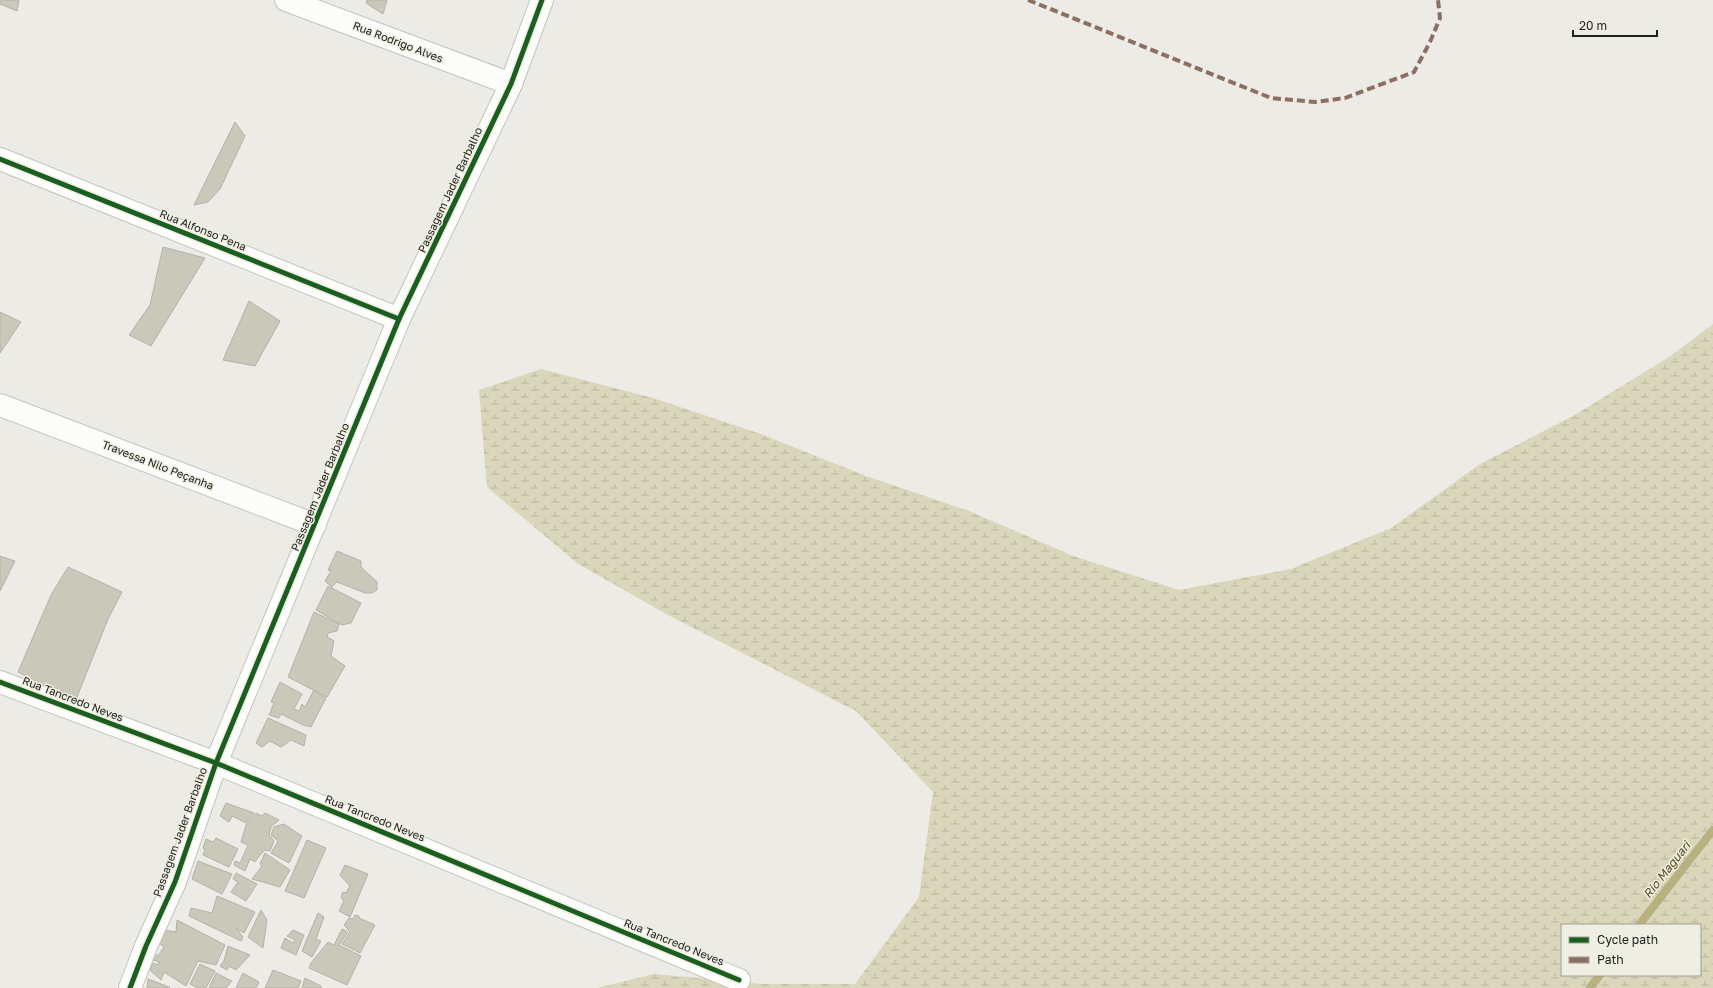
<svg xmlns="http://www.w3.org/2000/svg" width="1713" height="988" viewBox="0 0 1713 988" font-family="'Golos Text',sans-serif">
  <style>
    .wetland { fill: url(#wetland-marsh); fill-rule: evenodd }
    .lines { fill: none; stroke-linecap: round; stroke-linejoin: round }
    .stream { stroke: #b7b180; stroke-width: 8 }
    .building { fill: #cac8b8; stroke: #b2b1ac }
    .street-casing { stroke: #c4c3be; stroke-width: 24 }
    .street { stroke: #fcfcfb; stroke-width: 22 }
    .quiet { stroke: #8d6e63; stroke-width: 4; stroke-dasharray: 8 4; stroke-linecap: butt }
    .cycleway-casing { stroke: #efeee2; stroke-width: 8 }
    .cycleway { stroke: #1b5e20; stroke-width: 5 }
    .labels { text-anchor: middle; stroke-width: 3; stroke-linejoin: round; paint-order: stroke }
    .street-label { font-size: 11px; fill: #21211c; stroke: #efeee2 }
    .water-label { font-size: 12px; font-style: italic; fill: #524c18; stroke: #efeee2 }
  </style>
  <defs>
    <pattern id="wetland-marsh" width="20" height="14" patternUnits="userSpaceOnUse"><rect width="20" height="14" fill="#d9d6ba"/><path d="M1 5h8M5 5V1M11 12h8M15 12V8" fill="none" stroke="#bab79f"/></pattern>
  </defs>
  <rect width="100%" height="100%" fill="#ecebe5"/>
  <path class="wetland" d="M 1713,324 L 1713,988 L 597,988 L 654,974 L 762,984 L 855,984 L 919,897 L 933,792 L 856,711 L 666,614 L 577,563 L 487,487 L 479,390 L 541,369 L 653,398 L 761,434 L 866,476 L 969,511 L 1073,556 L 1179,590 L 1291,569 L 1391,528 L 1480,464 L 1575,415 L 1669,357 ZM 1562,925 L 1700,925 L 1700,975 L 1562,975 Z"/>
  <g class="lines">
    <g class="stream">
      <path d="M 1639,925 L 1713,830"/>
      <path d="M 1590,988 L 1600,975"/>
    </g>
  </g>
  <g class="building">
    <path d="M 0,0 L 19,0 L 17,11 L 0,4 Z"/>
    <path d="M 367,0 L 387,0 L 383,14 L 366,3 Z"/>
    <path d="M 235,122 L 245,136 L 220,189 L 208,202 L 194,205 Z"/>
    <path d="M 163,247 L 205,258 L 151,346 L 129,335 L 150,305 Z"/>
    <path d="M 249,301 L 280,321 L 255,366 L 223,360 Z"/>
    <path d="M 0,312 L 21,322 L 0,353 Z"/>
    <path d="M 337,551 L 361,561 L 361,567 L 377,582 L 377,590 L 372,593 L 365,593 L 337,582 L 332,587 L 325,581 L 331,571 L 328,570 Z"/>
    <path d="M 0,556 L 15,561 L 0,591 Z"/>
    <path d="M 68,567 L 122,592 L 108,619 L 75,702 L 18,672 L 51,595 Z"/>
    <path d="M 328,586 L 361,603 L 351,623 L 342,625 L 316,610 Z"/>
    <path d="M 314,612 L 339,624 L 337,631 L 328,633 L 327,637 L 334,641 L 331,656 L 345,666 L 327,697 L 288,677 Z"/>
    <path d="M 280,682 L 302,694 L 294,709 L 299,711 L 302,704 L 305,707 L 314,690 L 326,698 L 311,727 L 303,725 L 281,714 L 279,718 L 269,715 L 274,703 L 271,702 Z"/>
    <path d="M 268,718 L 306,735 L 304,746 L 291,740 L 281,747 L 270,741 L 262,747 L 256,743 Z"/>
    <path d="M 226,803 L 254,813 L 246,823 L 232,816 L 229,822 L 220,816 Z"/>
    <path d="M 256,813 L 262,816 L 265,813 L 279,820 L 271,827 L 269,835 L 274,841 L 270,851 L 265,850 L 260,855 L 255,862 L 250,859 L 245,871 L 234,865 L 235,861 L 240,863 L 248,845 L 241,842 L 246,825 Z"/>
    <path d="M 284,824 L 302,836 L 289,863 L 271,853 L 278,841 L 271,835 L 274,827 Z"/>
    <path d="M 216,838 L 238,849 L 229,867 L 203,855 L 205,850 L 203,848 L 206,839 L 213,842 Z"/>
    <path d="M 307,840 L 326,848 L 304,898 L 285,891 Z"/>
    <path d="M 265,853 L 290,870 L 280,887 L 252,879 L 262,866 L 260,864 Z"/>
    <path d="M 198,861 L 232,874 L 222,894 L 192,879 Z"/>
    <path d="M 345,865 L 368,874 L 350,917 L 339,911 L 344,901 L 341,897 L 343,892 L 346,893 L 350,886 L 340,875 Z"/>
    <path d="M 236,873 L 257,884 L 246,901 L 231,892 L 238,882 L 233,879 Z"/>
    <path d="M 217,896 L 255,912 L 244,933 L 236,928 L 243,937 L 241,941 L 189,916 L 191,908 L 212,913 Z"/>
    <path d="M 261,910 L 267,920 L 263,948 L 248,937 Z"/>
    <path d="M 318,913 L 324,917 L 316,939 L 321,941 L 312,957 L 302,951 Z"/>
    <path d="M 355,915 L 359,916 L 359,918 L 375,925 L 360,953 L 342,944 L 350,932 L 344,925 L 349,918 L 353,919 Z"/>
    <path d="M 177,920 L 225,945 L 216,965 L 198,961 L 186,986 L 164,972 L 161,980 L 150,970 L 153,963 L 158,965 L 159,962 L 151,959 L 153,953 L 158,956 L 164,947 L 158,942 L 164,930 L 176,932 Z"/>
    <path d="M 342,929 L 348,932 L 339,945 L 361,956 L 347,985 L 309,968 L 311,963 L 328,942 L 334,945 Z"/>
    <path d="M 293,930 L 304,935 L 296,955 L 281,948 L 285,938 L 293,943 L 295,940 L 287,936 Z"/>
    <path d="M 228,946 L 250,955 L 236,970 L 229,966 L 227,970 L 220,966 L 224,961 Z"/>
    <path d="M 200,964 L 215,971 L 206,988 L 198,988 L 190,984 Z"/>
    <path d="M 273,970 L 301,981 L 298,988 L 265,988 Z"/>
    <path d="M 216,973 L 232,981 L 226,988 L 209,988 Z"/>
    <path d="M 243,973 L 259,982 L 256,988 L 236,988 Z"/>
    <path d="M 305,978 L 321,986 L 321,988 L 302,988 Z"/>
    <path d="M 148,979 L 169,987 L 170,988 L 147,988 Z"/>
  </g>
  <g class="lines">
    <g class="street-casing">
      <g id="street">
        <path d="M 286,0 L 511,84"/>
        <path d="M 0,159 L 399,319"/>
        <path d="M 0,405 L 315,525"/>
        <path d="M 0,682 L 216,763 L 739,980"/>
        <path d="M 130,988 L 146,946 L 175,882 L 216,763 L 399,319 L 511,84 L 542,0"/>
      </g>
    </g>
    <use href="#street" class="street"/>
    <path class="quiet" d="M 1028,0 L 1271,98 L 1315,102 L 1345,98 L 1414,72 L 1430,42 L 1440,18 L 1438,0"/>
    <g class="cycleway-casing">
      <g id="cycleway">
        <path d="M 0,159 L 399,319"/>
        <path d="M 0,682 L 216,763 L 739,980"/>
        <path d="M 130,988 L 146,946 L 175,882 L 216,763 L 399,319 L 511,84 L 542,0"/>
      </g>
    </g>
    <use href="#cycleway" class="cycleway"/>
  </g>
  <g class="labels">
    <g class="street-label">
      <text transform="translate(398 42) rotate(21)" y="4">Rua Rodrigo Alves</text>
      <text transform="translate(450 190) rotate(-65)" y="4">Passagem Jader Barbalho</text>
      <text transform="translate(203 230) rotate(22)" y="4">Rua Alfonso Pena</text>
      <text transform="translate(158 465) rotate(21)" y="4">Travessa Nilo Peçanha</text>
      <text transform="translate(320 487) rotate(-68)" y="4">Passagem Jader Barbalho</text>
      <text transform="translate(73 699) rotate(21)" y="4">Rua Tancredo Neves</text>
      <text transform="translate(375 818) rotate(22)" y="4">Rua Tancredo Neves</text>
      <text transform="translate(180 832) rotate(-70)" y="4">Passagem Jader Barbalho</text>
      <text transform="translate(674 942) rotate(22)" y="4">Rua Tancredo Neves</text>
    </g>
    <g class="water-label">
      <text transform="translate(1667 870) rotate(-52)" y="4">Rio Maguari</text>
    </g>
  </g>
  <rect x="1561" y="924" width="140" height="52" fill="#efeee2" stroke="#9d9c93"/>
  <rect x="1569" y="937" width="20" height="6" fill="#1b5e20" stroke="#9d9c93"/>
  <text x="1597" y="944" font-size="12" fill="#21211c">Cycle path</text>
  <rect x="1569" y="957" width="20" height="6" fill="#8d6e63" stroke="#9d9c93"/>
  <text x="1597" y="964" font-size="12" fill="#21211c">Path</text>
  <path d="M1573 30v6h84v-6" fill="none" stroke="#21211c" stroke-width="2"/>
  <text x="1579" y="30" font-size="12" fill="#21211c" stroke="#efeee2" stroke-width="3" paint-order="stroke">20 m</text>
</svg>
